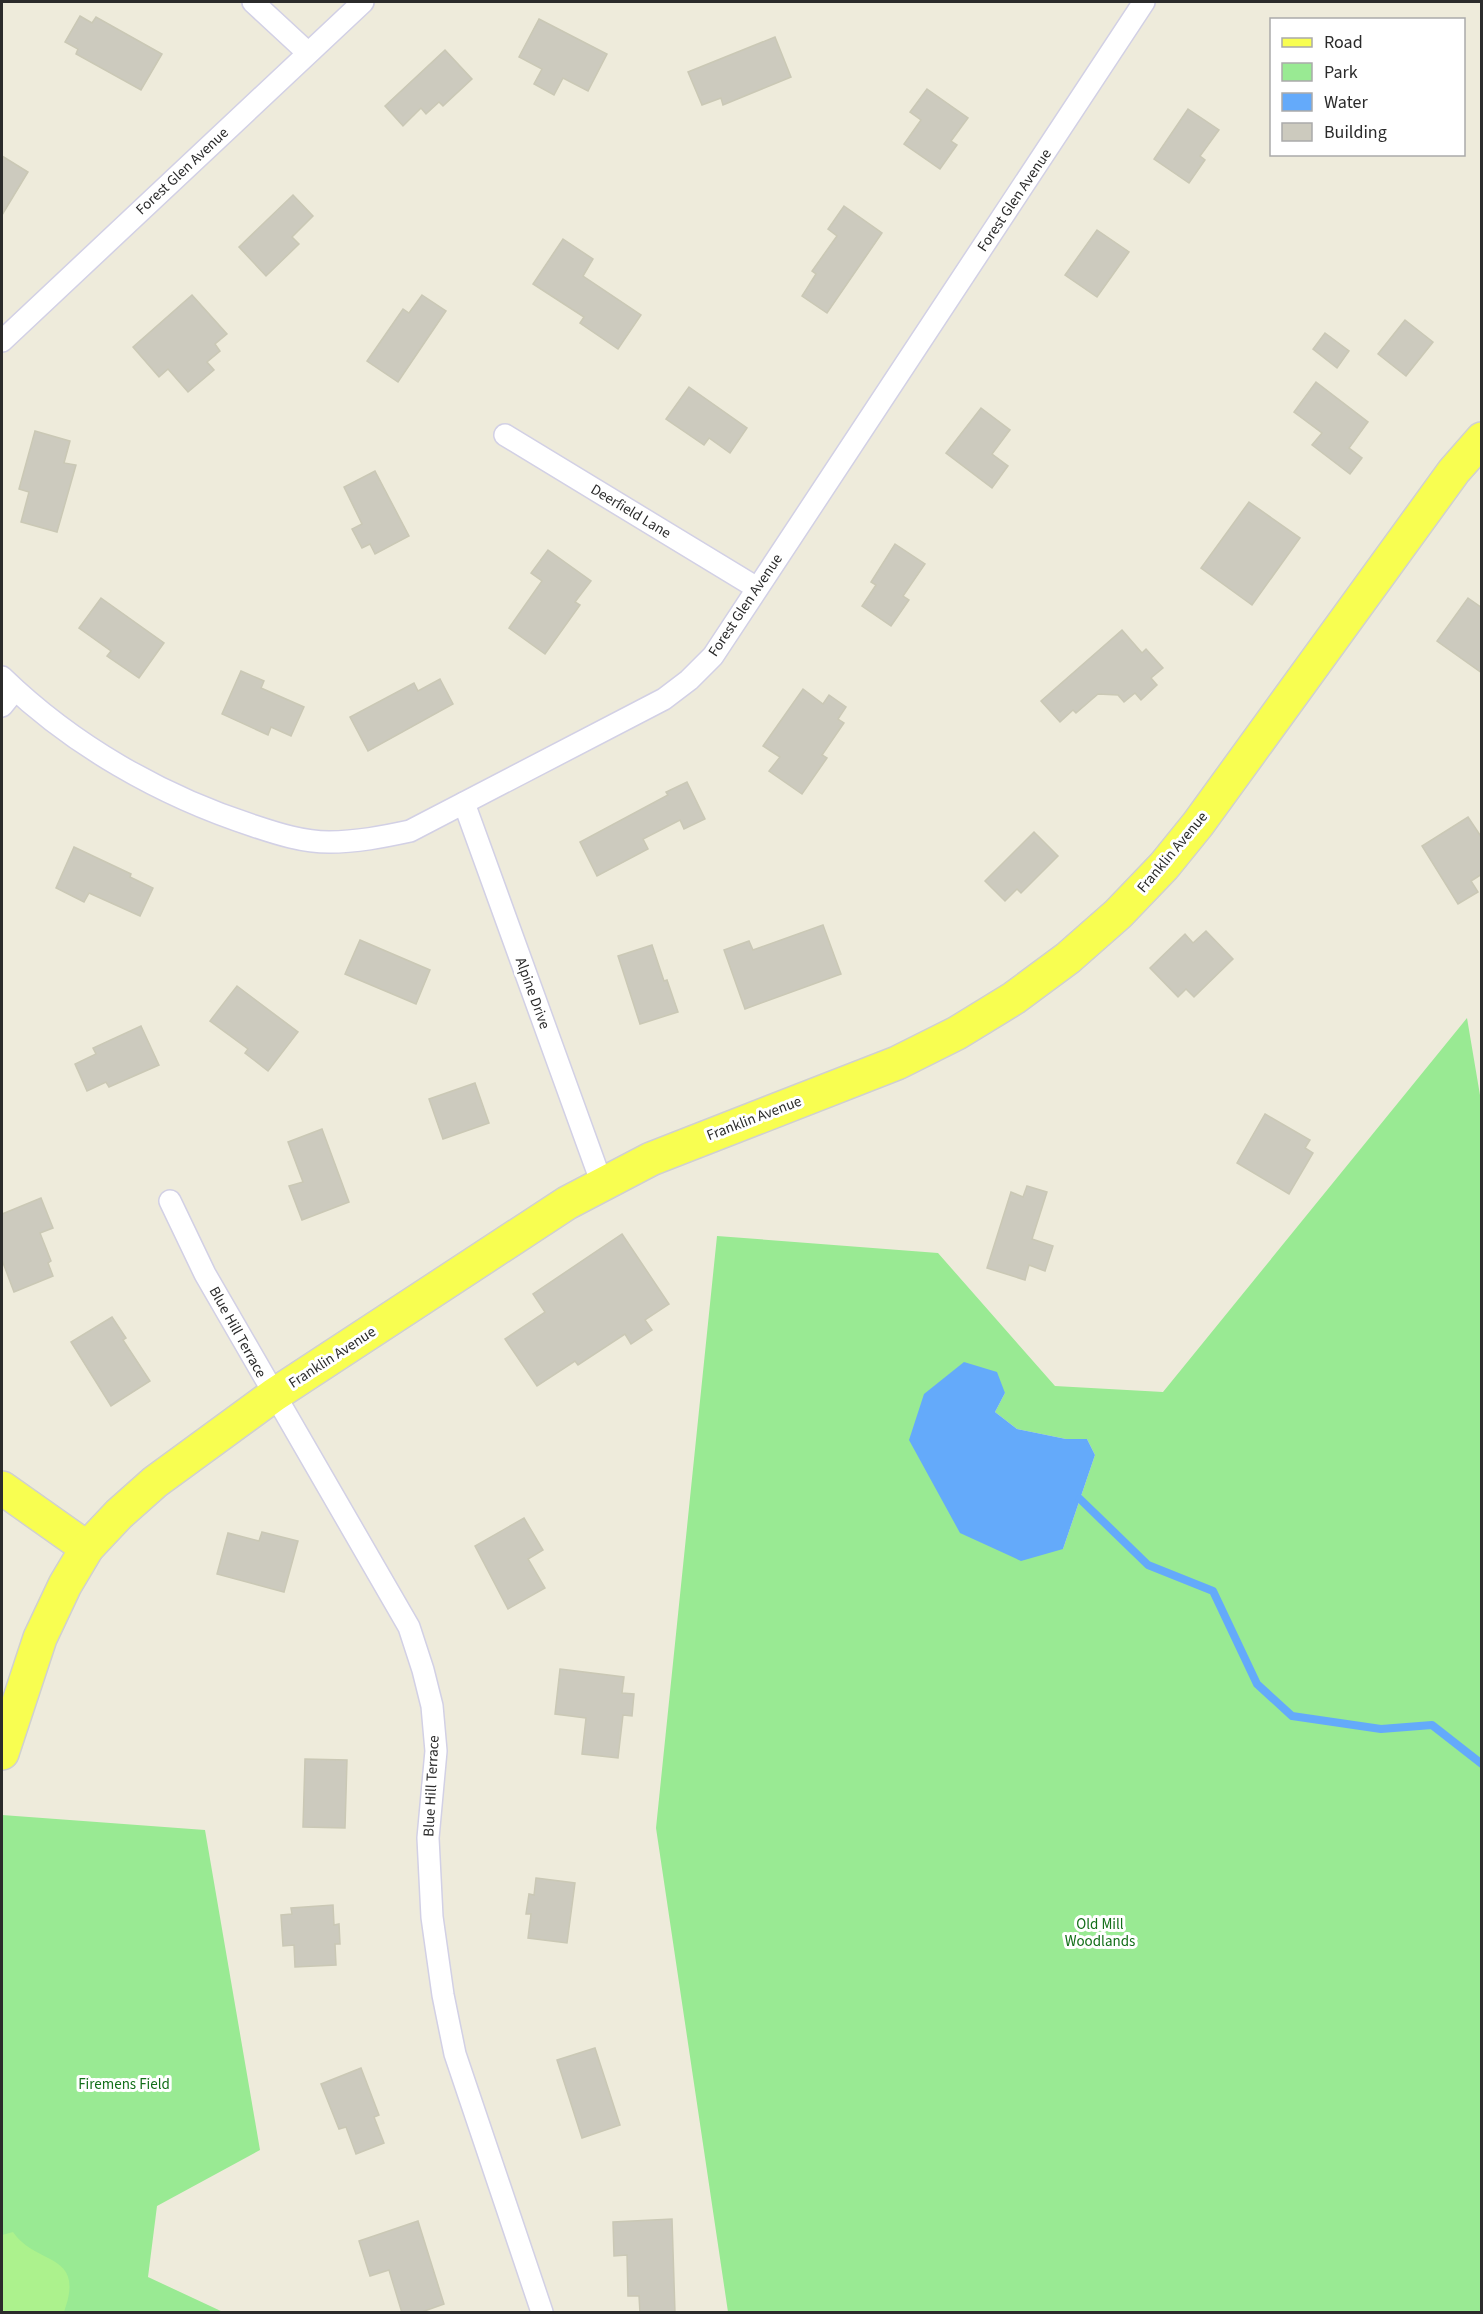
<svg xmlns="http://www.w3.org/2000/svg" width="1483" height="2314" viewBox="0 0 1483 2314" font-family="'Source Sans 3',sans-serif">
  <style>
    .green { fill: #99ea93; fill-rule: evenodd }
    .pitch { fill: #acf28d }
    .water { fill: #64aafa }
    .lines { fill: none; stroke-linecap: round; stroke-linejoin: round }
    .stream { stroke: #64aafa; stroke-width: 8 }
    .building { fill: #cccabe; stroke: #cac8b5; stroke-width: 1.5 }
    .street-casing { stroke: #d2d0e5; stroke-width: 24 }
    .primary-casing { stroke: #d0d0d0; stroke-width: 36 }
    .street { stroke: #fff; stroke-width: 21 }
    .primary { stroke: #f8fe51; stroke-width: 33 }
    .labels { text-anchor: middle; stroke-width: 6; stroke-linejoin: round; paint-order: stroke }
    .street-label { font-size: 15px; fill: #2b2b2b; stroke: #fff }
    .park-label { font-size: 15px; fill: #136f19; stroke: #fff }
  </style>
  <rect width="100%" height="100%" fill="#eeebdb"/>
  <g class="green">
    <path d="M 1467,1018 L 1482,1107 L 1481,2312 L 728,2312 L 656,1828 L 717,1236 L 938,1253 L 1055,1386 L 1163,1392 ZM 964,1362 L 1005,1393 L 995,1412 L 1017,1429 L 1066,1439 L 1087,1439 L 1095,1455 L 1063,1549 Z"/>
    <path d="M 2,1815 L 205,1830 L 260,2150 L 157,2206 L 148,2277 L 223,2312 L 2,2312 Z"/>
  </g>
  <path class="pitch" d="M 13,2232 C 37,2267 86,2251 64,2312 L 2,2312 L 2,2235 Z"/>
  <path class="water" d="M 964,1362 L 997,1372 L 1005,1393 L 995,1412 L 1017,1429 L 1066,1439 L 1087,1439 L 1095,1455 L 1063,1549 L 1021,1561 L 960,1533 L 909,1440 L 924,1394 Z"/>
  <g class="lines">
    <path class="stream" d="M 1080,1499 L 1148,1565 L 1213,1591 L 1257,1684 L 1292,1716 L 1381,1729 L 1432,1725 L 1482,1764"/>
  </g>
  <g class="building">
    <path d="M 80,16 L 92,23 L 96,17 L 162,54 L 141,90 L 76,54 L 78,49 L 65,42 Z"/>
    <path d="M 539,19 L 607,54 L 588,91 L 563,78 L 554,95 L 534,84 L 542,69 L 519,57 Z"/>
    <path d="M 775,37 L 791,77 L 723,105 L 721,98 L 702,105 L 688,72 Z"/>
    <path d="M 445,50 L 472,79 L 443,106 L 439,102 L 426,114 L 421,108 L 403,126 L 385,106 Z"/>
    <path d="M 927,89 L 968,118 L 951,141 L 957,145 L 940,169 L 904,144 L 921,120 L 910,112 Z"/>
    <path d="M 1188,109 L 1219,130 L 1200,156 L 1205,160 L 1189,183 L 1154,159 Z"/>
    <path d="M 2,156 L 28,172 L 2,215 Z"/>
    <path d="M 293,195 L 313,216 L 292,237 L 299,244 L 266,276 L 239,247 Z"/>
    <path d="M 844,206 L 882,233 L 827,313 L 802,296 L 816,274 L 812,271 L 837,236 L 828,229 Z"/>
    <path d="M 1097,230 L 1129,252 L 1097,297 L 1065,275 Z"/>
    <path d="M 563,239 L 593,259 L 583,276 L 641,315 L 618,349 L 580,323 L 584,317 L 533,284 Z"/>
    <path d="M 192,295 L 227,334 L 215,344 L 220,351 L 207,362 L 214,370 L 188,392 L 168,369 L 159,377 L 133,347 Z"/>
    <path d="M 422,295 L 446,311 L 398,382 L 367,361 L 403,309 L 409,313 Z"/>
    <path d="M 1405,320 L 1433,342 L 1406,376 L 1378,354 Z"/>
    <path d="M 1325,333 L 1349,351 L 1337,368 L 1313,349 Z"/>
    <path d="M 1316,382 L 1368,422 L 1349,448 L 1362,458 L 1350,474 L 1312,445 L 1322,433 L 1294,412 Z"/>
    <path d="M 689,387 L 747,428 L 730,453 L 709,438 L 704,445 L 666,419 Z"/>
    <path d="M 981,408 L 1010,430 L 992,454 L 1008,466 L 992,488 L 946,453 Z"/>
    <path d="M 35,431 L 70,441 L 64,463 L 76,465 L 57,532 L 21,522 L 29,492 L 19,489 Z"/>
    <path d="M 375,471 L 409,536 L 375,554 L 370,544 L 362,548 L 352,529 L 362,524 L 344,487 Z"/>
    <path d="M 1249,502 L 1300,538 L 1252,605 L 1201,568 Z"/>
    <path d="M 895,544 L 925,564 L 903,596 L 909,600 L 891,626 L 862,606 L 876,585 L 871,582 Z"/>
    <path d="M 548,550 L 591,581 L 575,602 L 580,605 L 545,654 L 509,628 L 542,581 L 531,573 Z"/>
    <path d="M 101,598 L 164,643 L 139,678 L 107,656 L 111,651 L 79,628 Z"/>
    <path d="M 1468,598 L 1482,608 L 1482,673 L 1437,641 Z"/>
    <path d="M 1122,630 L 1142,653 L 1146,649 L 1163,668 L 1151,678 L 1157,685 L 1141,700 L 1135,693 L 1124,702 L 1118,695 L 1098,694 L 1076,713 L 1073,710 L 1060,722 L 1041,701 Z"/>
    <path d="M 241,671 L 264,681 L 261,688 L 304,707 L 291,736 L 271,727 L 268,735 L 222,714 Z"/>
    <path d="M 440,679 L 453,704 L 368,751 L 350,717 L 414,683 L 418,691 Z"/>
    <path d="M 803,689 L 823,704 L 829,695 L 846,707 L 838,719 L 844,723 L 822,755 L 827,758 L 802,794 L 769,771 L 780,757 L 763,746 Z"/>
    <path d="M 687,782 L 705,819 L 684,829 L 680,820 L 643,839 L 648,849 L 597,876 L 580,842 L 668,795 L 666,792 Z"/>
    <path d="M 1468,817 L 1482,838 L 1482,874 L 1471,881 L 1478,892 L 1458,904 L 1422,846 Z"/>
    <path d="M 1034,832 L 1058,856 L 1021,893 L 1017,889 L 1005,901 L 985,881 Z"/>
    <path d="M 74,847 L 131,874 L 130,877 L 153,888 L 140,916 L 89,893 L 84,902 L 56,888 Z"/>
    <path d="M 823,925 L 841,974 L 745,1009 L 724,950 L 749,941 L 753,950 Z"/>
    <path d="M 1206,931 L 1233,959 L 1194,997 L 1186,989 L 1178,997 L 1150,968 L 1185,934 L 1193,943 Z"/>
    <path d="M 360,940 L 430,970 L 416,1004 L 345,974 Z"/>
    <path d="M 652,945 L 664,981 L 667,980 L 678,1012 L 640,1024 L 618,956 Z"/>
    <path d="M 237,986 L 298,1032 L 268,1071 L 245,1053 L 248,1049 L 210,1021 Z"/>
    <path d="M 141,1026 L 159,1065 L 109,1087 L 106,1082 L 87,1091 L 75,1064 L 96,1054 L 93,1048 Z"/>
    <path d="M 475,1083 L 489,1123 L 443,1139 L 429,1099 Z"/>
    <path d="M 1265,1114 L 1310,1140 L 1305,1148 L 1313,1153 L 1289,1194 L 1237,1163 Z"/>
    <path d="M 322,1129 L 349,1202 L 302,1220 L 289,1186 L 303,1182 L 288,1142 Z"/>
    <path d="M 1027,1186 L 1047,1192 L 1032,1239 L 1053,1246 L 1045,1271 L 1029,1265 L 1025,1280 L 987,1268 L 1011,1192 L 1023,1197 Z"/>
    <path d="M 41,1198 L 53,1228 L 40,1233 L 51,1261 L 48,1263 L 53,1276 L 14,1292 L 2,1260 L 2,1214 Z"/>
    <path d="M 622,1234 L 669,1304 L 645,1320 L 652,1330 L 631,1344 L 625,1334 L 578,1365 L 575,1361 L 537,1386 L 505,1339 L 545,1312 L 533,1294 Z"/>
    <path d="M 112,1317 L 126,1338 L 123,1340 L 150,1381 L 111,1406 L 71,1342 Z"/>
    <path d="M 524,1518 L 543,1550 L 528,1559 L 545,1588 L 508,1609 L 475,1546 Z"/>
    <path d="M 262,1532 L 298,1541 L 284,1592 L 217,1574 L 228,1533 L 259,1541 Z"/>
    <path d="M 560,1669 L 624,1677 L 622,1693 L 634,1694 L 632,1716 L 623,1715 L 618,1758 L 582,1754 L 586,1718 L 555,1714 Z"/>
    <path d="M 305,1759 L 347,1760 L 345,1828 L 303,1827 Z"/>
    <path d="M 536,1878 L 575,1883 L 567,1943 L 528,1938 L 531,1914 L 526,1914 L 529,1894 L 534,1895 Z"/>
    <path d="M 333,1905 L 334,1925 L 339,1924 L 340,1944 L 335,1944 L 336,1965 L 295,1967 L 294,1945 L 283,1946 L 281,1915 L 292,1914 L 291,1908 Z"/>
    <path d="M 595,2048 L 620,2125 L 582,2138 L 557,2060 Z"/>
    <path d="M 361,2068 L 379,2115 L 374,2117 L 384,2143 L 356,2154 L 346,2127 L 339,2129 L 321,2084 Z"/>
    <path d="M 672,2219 L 675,2313 L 640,2313 L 639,2296 L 628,2296 L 627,2255 L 614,2256 L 613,2222 Z"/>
    <path d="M 418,2221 L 444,2304 L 419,2313 L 402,2313 L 389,2270 L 370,2276 L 359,2241 Z"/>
  </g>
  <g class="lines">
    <g class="street-casing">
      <g id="street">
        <path d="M 253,2 L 307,52"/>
        <path d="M 2,341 L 363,2"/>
        <path d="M 505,435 L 757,588"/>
        <path d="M 2,677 C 72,745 161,796 254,826 C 278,834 303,842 329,842 C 357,842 382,837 410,831 L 664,699 L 689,680 L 713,656 L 1144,2"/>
        <path d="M 2,706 L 15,690"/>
        <path d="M 464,803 L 602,1184"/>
        <path d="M 170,1201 L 205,1274 L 409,1627 L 423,1670 L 432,1706 L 436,1751 L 428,1838 L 432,1917 L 443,1995 L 455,2054 L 542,2312"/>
      </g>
    </g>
    <g class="primary-casing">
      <g id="primary">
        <path d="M 2,1488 L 87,1548"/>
        <path d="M 2,1753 L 40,1638 L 65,1585 L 87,1548 L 119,1514 L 155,1482 L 274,1395 L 567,1203 L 651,1159 L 897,1063 L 957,1033 L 1014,998 L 1068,958 L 1118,914 L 1164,866 L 1198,824 L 1454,471 L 1482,439"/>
      </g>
    </g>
    <use href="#street" class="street"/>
    <use href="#primary" class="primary"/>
  </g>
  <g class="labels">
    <g class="street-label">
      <text transform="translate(182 171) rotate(-43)" y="5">Forest Glen Avenue</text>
      <text transform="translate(1014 200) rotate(-56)" y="5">Forest Glen Avenue</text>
      <text transform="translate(631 511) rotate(31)" y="5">Deerfield Lane</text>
      <text transform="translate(745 605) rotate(-56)" y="5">Forest Glen Avenue</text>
      <text transform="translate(1172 852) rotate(-50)" y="5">Franklin Avenue</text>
      <text transform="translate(533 993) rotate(70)" y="5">Alpine Drive</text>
      <text transform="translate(754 1118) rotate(-21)" y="5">Franklin Avenue</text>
      <text transform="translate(238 1332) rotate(61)" y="5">Blue Hill Terrace</text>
      <text transform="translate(332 1357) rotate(-33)" y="5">Franklin Avenue</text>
      <text transform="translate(431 1786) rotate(-87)" y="5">Blue Hill Terrace</text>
    </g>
    <g class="park-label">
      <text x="1100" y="1929">Old Mill<tspan x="1100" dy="17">Woodlands</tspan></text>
      <text x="124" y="2089">Firemens Field</text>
    </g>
  </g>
  <rect width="1483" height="2314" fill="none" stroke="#2b2b2b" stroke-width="6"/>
  <rect x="1270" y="18" width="195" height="138" fill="#ffffff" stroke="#aaaaaa" stroke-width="1.5"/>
  <rect x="1282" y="38" width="30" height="9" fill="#f8fe51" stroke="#aaaaaa" stroke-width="1.5"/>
  <text x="1324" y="48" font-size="18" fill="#2b2b2b">Road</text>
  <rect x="1282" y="63" width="30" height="18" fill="#99ea93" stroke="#aaaaaa" stroke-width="1.5"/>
  <text x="1324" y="78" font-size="18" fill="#2b2b2b">Park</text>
  <rect x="1282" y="93" width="30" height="18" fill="#64aafa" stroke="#aaaaaa" stroke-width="1.5"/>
  <text x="1324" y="108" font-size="18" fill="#2b2b2b">Water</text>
  <rect x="1282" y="123" width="30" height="18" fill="#cccabe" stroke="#aaaaaa" stroke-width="1.5"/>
  <text x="1324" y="138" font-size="18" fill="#2b2b2b">Building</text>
</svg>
